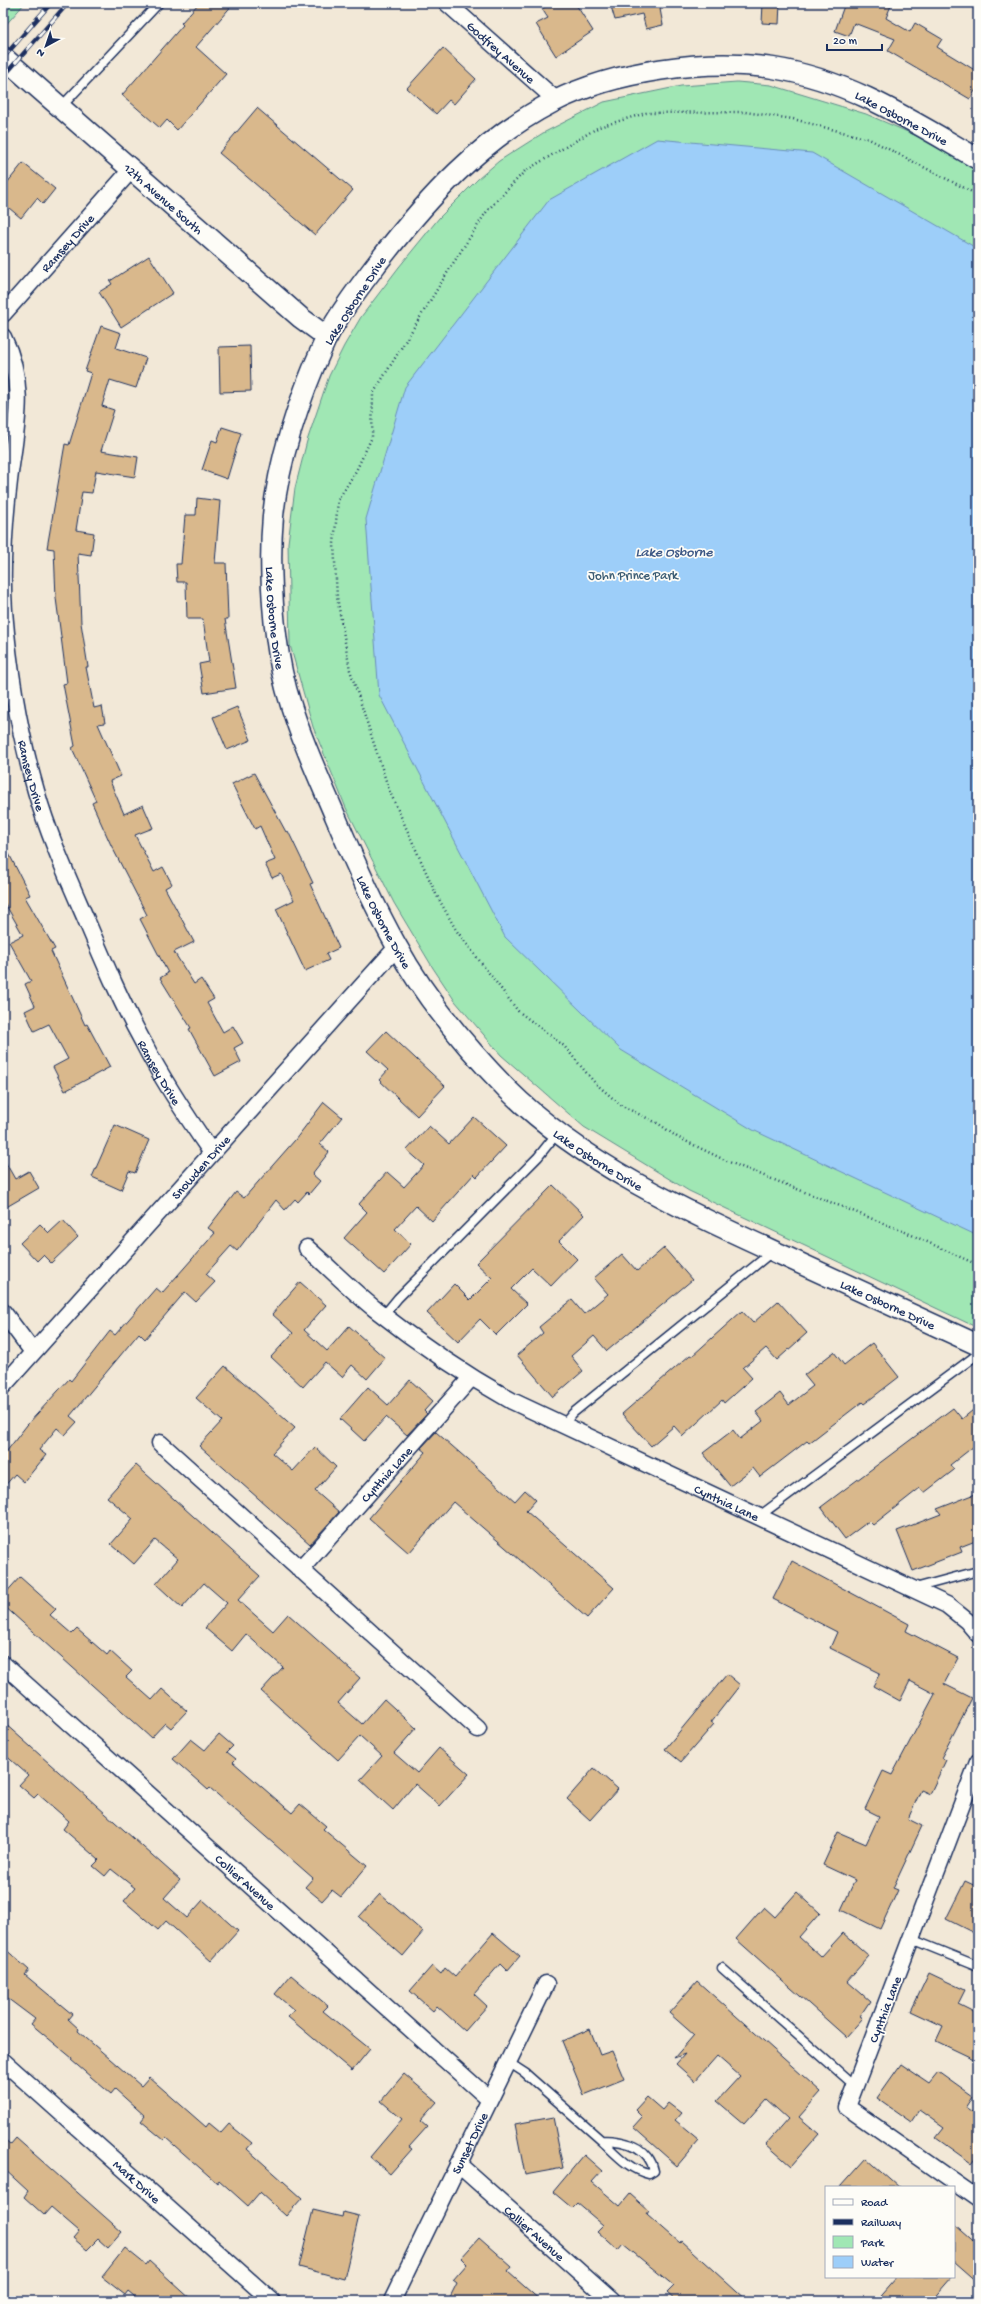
<svg xmlns="http://www.w3.org/2000/svg" width="981" height="2304" viewBox="0 0 981 2304" font-family="'Gochi Hand',sans-serif">
  <style>
    .green { fill: #a0e7b4; stroke: #5e8b89 }
    .water { fill: #9dcef9; stroke: #698ebb }
    .building { fill: #d9b88c; stroke: #1b2f5e }
    .lines { fill: none; stroke-linecap: round; stroke-linejoin: round }
    .service-casing { stroke: #1b2f5e; stroke-width: 11 }
    .minor-casing { stroke: #1b2f5e; stroke-width: 19 }
    .tertiary-casing { stroke: #1b2f5e; stroke-width: 23 }
    .path { stroke: #1b2f5e; stroke-width: 2.5; stroke-dasharray: 1 3; stroke-linecap: butt }
    .service { stroke: #fdfcf7; stroke-width: 8 }
    .minor { stroke: #fdfcf7; stroke-width: 16 }
    .tertiary { stroke: #fdfcf7; stroke-width: 20 }
    .rail-casing { stroke: #1b2f5e; stroke-width: 4.5 }
    .rail { stroke: #fdfcf7; stroke-width: 3; stroke-dasharray: 9; stroke-linecap: butt }
    .labels { text-anchor: middle; stroke-width: 3.5; stroke-linejoin: round; paint-order: stroke }
    .street-label { font-size: 13px; fill: #1b2f5e; stroke: #fdfcf7 }
    .park-label { font-size: 13px; fill: #3c5d74; stroke: #fdfcf7 }
    .water-label { font-size: 14px; font-style: italic; fill: #3c5785; stroke: #fdfcf7 }
  </style>
  <rect width="100%" height="100%" fill="#f2e8d7"/>
  <filter id="ink" filterUnits="userSpaceOnUse"><feTurbulence type="fractalNoise" baseFrequency=".025" numOctaves="2"/><feDisplacementMap in="SourceGraphic" scale="8" xChannelSelector="R" yChannelSelector="G"/><feConvolveMatrix kernelMatrix="1 2 1 2 8 2 1 2 1" color-interpolation-filters="sRGB"/></filter>
  <g filter="url(#ink)">
    <g class="green">
      <path d="M 3,3 L 25,3 L 3,28 Z"/>
      <path d="M 737,82 L 771,85 L 866,114 L 917,136 L 978,171 L 978,1328 L 689,1191 L 584,1127 L 501,1055 L 455,1001 L 433,968 L 394,903 L 346,808 L 313,727 L 290,645 L 288,543 L 295,488 L 307,441 L 329,376 L 344,346 L 361,317 L 399,267 L 439,218 L 478,179 L 499,161 L 543,133 L 604,102 L 681,86 Z"/>
    </g>
    <path class="water" d="M 657,139 L 812,153 L 978,249 L 978,1236 L 753,1130 L 621,1050 L 505,937 L 379,695 L 366,519 L 405,387 L 549,200 Z"/>
    <g class="building">
      <path d="M 199,3 L 234,3 L 196,47 L 226,74 L 177,130 L 167,120 L 160,128 L 122,95 L 183,25 L 181,23 Z"/>
      <path d="M 552,3 L 575,3 L 593,31 L 556,56 L 536,24 L 548,18 L 542,9 Z"/>
      <path d="M 610,3 L 662,3 L 663,9 L 660,9 L 663,25 L 646,29 L 642,14 L 615,20 Z"/>
      <path d="M 763,3 L 780,3 L 779,24 L 762,23 Z"/>
      <path d="M 845,3 L 892,3 L 886,18 L 910,32 L 915,23 L 942,39 L 937,47 L 978,72 L 978,86 L 970,99 L 888,51 L 895,39 L 854,23 L 849,36 L 835,31 Z"/>
      <path d="M 443,48 L 476,79 L 454,104 L 449,100 L 436,114 L 407,88 Z"/>
      <path d="M 257,108 L 353,190 L 315,235 L 219,153 Z"/>
      <path d="M 23,163 L 55,189 L 43,204 L 37,198 L 21,218 L 3,203 L 3,188 Z"/>
      <path d="M 149,256 L 173,293 L 121,327 L 99,292 L 112,284 L 110,281 Z"/>
      <path d="M 101,326 L 121,333 L 116,348 L 146,358 L 136,388 L 110,380 L 102,406 L 114,410 L 101,451 L 138,457 L 135,477 L 96,471 L 92,493 L 82,492 L 76,530 L 94,533 L 91,555 L 78,553 L 81,623 L 88,667 L 86,667 L 94,708 L 102,706 L 105,723 L 98,724 L 121,776 L 110,781 L 124,814 L 143,805 L 153,828 L 135,835 L 154,872 L 163,867 L 172,884 L 165,888 L 194,942 L 174,952 L 194,984 L 201,979 L 214,999 L 207,1003 L 223,1032 L 233,1026 L 243,1043 L 234,1048 L 241,1062 L 215,1076 L 189,1029 L 191,1028 L 160,978 L 168,973 L 140,919 L 147,915 L 111,845 L 92,803 L 96,801 L 72,748 L 75,746 L 63,684 L 67,683 L 56,598 L 54,549 L 47,548 L 65,444 L 69,445 L 91,373 L 85,371 Z"/>
      <path d="M 250,346 L 251,391 L 220,392 L 219,347 Z"/>
      <path d="M 222,427 L 241,433 L 227,479 L 202,470 L 212,440 L 217,442 Z"/>
      <path d="M 197,498 L 220,501 L 215,563 L 226,563 L 228,619 L 225,619 L 236,688 L 204,693 L 199,664 L 209,662 L 203,619 L 187,619 L 186,582 L 177,582 L 176,564 L 181,564 L 185,515 L 196,515 Z"/>
      <path d="M 237,707 L 251,740 L 227,750 L 213,717 Z"/>
      <path d="M 254,773 L 286,832 L 288,831 L 313,883 L 310,884 L 339,948 L 326,954 L 329,960 L 305,971 L 276,909 L 294,900 L 281,874 L 272,878 L 265,864 L 275,860 L 260,826 L 255,829 L 232,784 Z"/>
      <path d="M 3,842 L 30,895 L 25,897 L 55,949 L 51,951 L 85,1025 L 87,1024 L 110,1067 L 65,1091 L 53,1067 L 68,1059 L 49,1024 L 34,1031 L 25,1011 L 35,1006 L 25,984 L 31,981 L 9,942 L 23,935 L 3,900 Z"/>
      <path d="M 386,1031 L 445,1086 L 417,1116 L 379,1080 L 388,1070 L 367,1051 Z"/>
      <path d="M 324,1102 L 342,1117 L 320,1144 L 329,1152 L 312,1174 L 320,1181 L 309,1194 L 307,1192 L 298,1202 L 295,1199 L 285,1210 L 276,1200 L 237,1251 L 231,1246 L 206,1274 L 215,1282 L 196,1302 L 185,1292 L 145,1339 L 139,1333 L 70,1416 L 77,1422 L 65,1435 L 57,1428 L 39,1450 L 46,1455 L 24,1482 L 15,1474 L 3,1488 L 3,1456 L 27,1425 L 69,1379 L 71,1381 L 110,1331 L 115,1335 L 156,1288 L 162,1293 L 215,1233 L 208,1228 L 236,1192 L 244,1198 L 295,1140 Z"/>
      <path d="M 474,1117 L 506,1146 L 477,1177 L 474,1174 L 432,1221 L 416,1206 L 395,1229 L 411,1244 L 384,1274 L 344,1238 L 367,1212 L 359,1204 L 387,1172 L 404,1187 L 424,1165 L 407,1150 L 429,1126 L 449,1144 Z"/>
      <path d="M 115,1125 L 149,1140 L 135,1173 L 129,1171 L 121,1190 L 92,1177 Z"/>
      <path d="M 3,1158 L 15,1179 L 29,1171 L 39,1188 L 3,1209 Z"/>
      <path d="M 553,1185 L 584,1215 L 559,1241 L 577,1259 L 551,1286 L 532,1268 L 511,1289 L 527,1304 L 496,1335 L 480,1319 L 458,1342 L 427,1313 L 454,1284 L 470,1300 L 492,1278 L 476,1263 Z"/>
      <path d="M 63,1220 L 78,1237 L 51,1263 L 43,1255 L 37,1261 L 20,1243 L 40,1224 L 49,1233 Z"/>
      <path d="M 664,1248 L 692,1280 L 607,1351 L 594,1336 L 571,1356 L 583,1371 L 553,1397 L 517,1355 L 543,1333 L 539,1327 L 572,1300 L 584,1314 L 608,1294 L 594,1278 L 622,1254 L 637,1271 Z"/>
      <path d="M 300,1282 L 326,1305 L 304,1330 L 327,1351 L 349,1326 L 385,1358 L 367,1379 L 352,1365 L 342,1377 L 325,1362 L 303,1387 L 271,1357 L 293,1333 L 272,1314 Z"/>
      <path d="M 778,1301 L 807,1333 L 777,1360 L 766,1348 L 743,1368 L 752,1378 L 724,1403 L 722,1400 L 683,1436 L 674,1426 L 651,1446 L 622,1414 L 690,1355 L 692,1356 L 742,1311 L 753,1323 Z"/>
      <path d="M 872,1343 L 899,1377 L 864,1404 L 862,1402 L 809,1443 L 807,1441 L 760,1477 L 753,1468 L 730,1486 L 703,1453 L 733,1430 L 740,1439 L 763,1421 L 756,1412 L 780,1393 L 789,1405 L 813,1386 L 804,1375 L 834,1352 L 844,1365 Z"/>
      <path d="M 225,1366 L 295,1428 L 272,1453 L 293,1471 L 315,1447 L 336,1467 L 315,1491 L 339,1512 L 310,1544 L 199,1446 L 222,1421 L 196,1398 Z"/>
      <path d="M 410,1380 L 433,1401 L 424,1411 L 427,1414 L 407,1435 L 386,1417 L 364,1441 L 340,1419 L 368,1387 L 388,1405 Z"/>
      <path d="M 978,1406 L 978,1443 L 950,1465 L 954,1470 L 924,1493 L 920,1488 L 873,1525 L 869,1521 L 845,1539 L 821,1507 L 953,1408 L 962,1419 Z"/>
      <path d="M 436,1432 L 515,1501 L 525,1490 L 536,1500 L 526,1511 L 614,1588 L 587,1618 L 453,1502 L 409,1553 L 369,1518 L 426,1452 L 421,1448 Z"/>
      <path d="M 136,1465 L 260,1576 L 238,1600 L 273,1631 L 288,1614 L 360,1678 L 338,1703 L 362,1724 L 384,1699 L 416,1728 L 394,1753 L 417,1773 L 439,1748 L 469,1774 L 440,1806 L 415,1784 L 393,1810 L 360,1780 L 382,1756 L 360,1736 L 338,1760 L 261,1691 L 283,1667 L 246,1634 L 232,1651 L 205,1628 L 227,1603 L 204,1583 L 182,1608 L 156,1584 L 178,1559 L 155,1540 L 134,1564 L 111,1544 L 133,1519 L 107,1497 Z"/>
      <path d="M 978,1493 L 978,1540 L 960,1547 L 962,1552 L 913,1571 L 897,1531 L 941,1514 L 937,1509 Z"/>
      <path d="M 792,1561 L 909,1624 L 906,1631 L 958,1658 L 944,1684 L 972,1698 L 941,1758 L 946,1760 L 930,1794 L 921,1790 L 908,1819 L 922,1826 L 893,1888 L 898,1890 L 880,1929 L 841,1910 L 855,1880 L 823,1865 L 838,1832 L 866,1844 L 879,1816 L 865,1809 L 883,1771 L 892,1775 L 935,1694 L 910,1681 L 900,1701 L 873,1686 L 880,1673 L 830,1648 L 837,1632 L 773,1599 Z"/>
      <path d="M 20,1577 L 56,1609 L 50,1615 L 72,1634 L 77,1629 L 107,1655 L 110,1651 L 132,1671 L 126,1677 L 152,1700 L 162,1689 L 187,1711 L 171,1728 L 165,1723 L 151,1738 L 3,1605 L 3,1596 Z"/>
      <path d="M 727,1674 L 740,1685 L 711,1722 L 714,1724 L 681,1762 L 665,1749 Z"/>
      <path d="M 3,1722 L 180,1880 L 164,1898 L 187,1918 L 203,1900 L 238,1931 L 211,1961 L 166,1921 L 158,1930 L 124,1901 L 135,1888 L 111,1869 L 105,1876 L 93,1866 L 99,1860 L 63,1829 L 69,1821 L 38,1794 L 34,1798 L 19,1785 L 28,1775 L 3,1753 Z"/>
      <path d="M 219,1734 L 233,1746 L 227,1752 L 236,1759 L 233,1762 L 292,1813 L 300,1804 L 326,1826 L 323,1829 L 367,1866 L 341,1897 L 332,1890 L 322,1901 L 305,1887 L 313,1878 L 210,1788 L 208,1790 L 173,1759 L 191,1739 L 205,1750 Z"/>
      <path d="M 594,1768 L 618,1789 L 590,1820 L 567,1799 Z"/>
      <path d="M 965,1881 L 978,1887 L 978,1935 L 946,1919 Z"/>
      <path d="M 797,1892 L 820,1913 L 799,1937 L 821,1957 L 843,1933 L 869,1956 L 847,1981 L 870,2001 L 860,2016 L 863,2018 L 846,2037 L 736,1939 L 764,1907 L 775,1917 Z"/>
      <path d="M 380,1894 L 423,1932 L 403,1956 L 359,1917 Z"/>
      <path d="M 493,1933 L 520,1956 L 507,1971 L 500,1964 L 474,1994 L 487,2006 L 465,2031 L 437,2006 L 433,2011 L 410,1991 L 432,1966 L 441,1974 L 445,1968 L 455,1977 Z"/>
      <path d="M 3,1947 L 29,1970 L 25,1975 L 72,2014 L 68,2019 L 79,2029 L 78,2031 L 141,2086 L 149,2077 L 206,2127 L 209,2123 L 221,2133 L 229,2124 L 252,2143 L 247,2149 L 302,2198 L 286,2216 L 260,2192 L 248,2206 L 219,2180 L 217,2183 L 166,2138 L 164,2140 L 141,2121 L 145,2116 L 115,2089 L 111,2094 L 71,2060 L 72,2058 L 31,2024 L 35,2019 L 3,1995 Z"/>
      <path d="M 929,1973 L 965,1990 L 958,2004 L 978,2014 L 978,2061 L 936,2041 L 943,2026 L 911,2011 Z"/>
      <path d="M 291,1975 L 328,2006 L 323,2011 L 370,2049 L 352,2071 L 288,2017 L 294,2010 L 275,1994 Z"/>
      <path d="M 697,1981 L 821,2092 L 799,2117 L 819,2134 L 791,2166 L 766,2144 L 788,2119 L 766,2099 L 744,2124 L 717,2101 L 740,2076 L 717,2056 L 695,2081 L 676,2064 L 685,2054 L 674,2058 L 694,2035 L 669,2013 Z"/>
      <path d="M 590,2029 L 600,2055 L 612,2051 L 624,2079 L 584,2095 L 562,2041 Z"/>
      <path d="M 901,2064 L 929,2083 L 938,2072 L 973,2097 L 966,2108 L 978,2116 L 978,2154 L 971,2163 L 936,2138 L 944,2128 L 919,2110 L 911,2122 L 877,2098 Z"/>
      <path d="M 404,2074 L 437,2102 L 420,2121 L 427,2127 L 409,2147 L 412,2149 L 390,2174 L 370,2157 L 402,2119 L 381,2101 Z"/>
      <path d="M 647,2097 L 662,2110 L 668,2103 L 681,2113 L 675,2120 L 699,2140 L 677,2166 L 633,2127 L 642,2117 L 635,2110 Z"/>
      <path d="M 553,2117 L 563,2168 L 525,2175 L 515,2124 Z"/>
      <path d="M 16,2138 L 122,2232 L 108,2248 L 98,2239 L 87,2250 L 73,2238 L 79,2231 L 51,2207 L 44,2215 L 24,2197 L 28,2191 L 3,2168 L 3,2139 L 10,2145 Z"/>
      <path d="M 584,2155 L 602,2171 L 592,2182 L 620,2206 L 630,2194 L 649,2211 L 647,2214 L 680,2243 L 681,2241 L 747,2301 L 676,2301 L 667,2293 L 674,2286 L 623,2244 L 618,2250 L 597,2231 L 603,2225 L 577,2203 L 572,2208 L 553,2192 Z"/>
      <path d="M 866,2158 L 899,2187 L 840,2187 Z"/>
      <path d="M 313,2210 L 342,2217 L 343,2212 L 359,2216 L 344,2279 L 299,2267 Z"/>
      <path d="M 954,2224 L 978,2245 L 978,2284 L 954,2263 Z"/>
      <path d="M 479,2238 L 512,2267 L 508,2272 L 541,2301 L 448,2301 L 457,2283 L 453,2280 L 467,2264 L 461,2258 Z"/>
      <path d="M 125,2248 L 146,2265 L 149,2261 L 193,2301 L 140,2301 L 128,2291 L 125,2295 L 102,2277 Z"/>
      <path d="M 897,2277 L 953,2277 L 932,2301 L 876,2301 Z"/>
    </g>
    <g class="lines">
      <g class="service-casing">
        <g id="service">
          <path d="M 61,107 L 159,3"/>
          <path d="M 384,1315 L 398,1298 L 538,1157 L 558,1132"/>
          <path d="M 563,1425 L 573,1413 L 772,1252"/>
          <path d="M 758,1517 L 978,1354"/>
          <path d="M 915,1588 L 978,1571"/>
          <path d="M 911,1939 L 978,1966"/>
          <path d="M 722,1968 L 855,2086"/>
          <path d="M 508,2062 L 525,2073 L 601,2140 C 624,2140 649,2146 654,2171 L 649,2174 C 629,2170 615,2153 601,2140"/>
        </g>
      </g>
      <g class="minor-casing">
        <g id="minor">
          <path id="s1" d="M 447,3 L 556,100"/>
          <path id="s2" d="M 3,314 L 131,170"/>
          <path id="s3" d="M 3,337 C 28,387 15,429 9,481 C 4,524 1,569 4,611 C 9,672 19,732 36,791 C 49,837 69,880 88,924 C 105,964 122,1004 143,1042 C 163,1081 187,1117 212,1153"/>
          <path id="s4" d="M 307,1248 C 330,1268 351,1290 375,1309 C 418,1343 464,1374 512,1401 L 947,1605 L 967,1621 L 978,1634"/>
          <path d="M 3,1312 L 33,1352"/>
          <path id="s5" d="M 3,1386 L 397,947"/>
          <path d="M 160,1443 L 478,1729"/>
          <path id="s6" d="M 300,1570 L 471,1378"/>
          <path id="s7" d="M 3,1664 L 489,2099"/>
          <path d="M 978,1762 L 847,2107 L 978,2199"/>
          <path id="s8" d="M 3,2061 L 272,2301"/>
          <path id="s9" d="M 458,2164 L 612,2301"/>
          <path id="s10" d="M 392,2301 L 546,1984"/>
        </g>
      </g>
      <g class="tertiary-casing">
        <g id="tertiary">
          <path id="s11" d="M 3,57 L 301,318 L 327,337"/>
          <path id="s12" d="M 978,159 C 912,121 850,80 773,68 C 705,58 614,71 553,102 C 481,139 427,199 379,261 C 360,286 339,313 325,341 C 301,394 279,458 273,516 C 269,559 272,613 279,656 C 288,712 314,766 336,818 C 354,861 373,904 396,945 C 425,998 465,1046 507,1089 C 582,1164 688,1212 782,1255 C 848,1285 913,1315 978,1345"/>
        </g>
      </g>
      <path class="path" d="M 978,195 L 869,139 L 793,119 L 745,112 L 646,113 L 599,127 L 525,171 L 487,211 L 452,265 L 373,394 L 372,437 L 356,471 L 338,500 L 334,544 L 337,597 L 350,670 L 389,790 L 436,894 L 456,930 L 518,1011 L 564,1046 L 595,1083 L 622,1106 L 659,1124 L 677,1137 L 729,1162 L 903,1231 L 978,1265"/>
      <use href="#service" class="service"/>
      <use href="#minor" class="minor"/>
      <use href="#tertiary" class="tertiary"/>
      <g class="rail-casing">
        <g id="rail">
          <path d="M 3,58 L 51,3"/>
          <path d="M 3,77 L 68,3"/>
        </g>
      </g>
      <use href="#rail" class="rail"/>
    </g>
  </g>
  <g class="labels">
    <g class="street-label">
      <text dy="5" stroke="none"><textPath href="#s1" startOffset="73">Godfrey Avenue</textPath></text>
      <text transform="translate(902 117) rotate(28)" y="5">Lake Osborne Drive</text>
      <text dy="5" stroke="none"><textPath href="#s11" startOffset="214">12th Avenue South</textPath></text>
      <text dy="5" stroke="none"><textPath href="#s2" startOffset="96">Ramsey Drive</textPath></text>
      <text transform="translate(354 300) rotate(-57)" y="5">Lake Osborne Drive</text>
      <text dy="5" stroke="none"><textPath href="#s12" startOffset="1071">Lake Osborne Drive</textPath></text>
      <text dy="5" stroke="none"><textPath href="#s3" startOffset="444">Ramsey Drive</textPath></text>
      <text dy="5" stroke="none"><textPath href="#s12" startOffset="1396">Lake Osborne Drive</textPath></text>
      <text dy="5" stroke="none"><textPath href="#s3" startOffset="768">Ramsey Drive</textPath></text>
      <text dy="5" stroke="none"><textPath href="#s12" startOffset="1720">Lake Osborne Drive</textPath></text>
      <text dy="5" stroke="none"><textPath href="#s5" startOffset="295">Snowden Drive</textPath></text>
      <text dy="5" stroke="none"><textPath href="#s12" startOffset="2044">Lake Osborne Drive</textPath></text>
      <text dy="5" stroke="none"><textPath href="#s6" startOffset="129">Cynthia Lane</textPath></text>
      <text dy="5" stroke="none"><textPath href="#s4" startOffset="494">Cynthia Lane</textPath></text>
      <text dy="5" stroke="none"><textPath href="#s7" startOffset="326">Collier Avenue</textPath></text>
      <text transform="translate(884 2009) rotate(-69)" y="5">Cynthia Lane</text>
      <text dy="5" stroke="none"><textPath href="#s10" startOffset="176">Sunset Drive</textPath></text>
      <text dy="5" stroke="none"><textPath href="#s8" startOffset="180">Mark Drive</textPath></text>
      <text dy="5" stroke="none"><textPath href="#s9" startOffset="103">Collier Avenue</textPath></text>
    </g>
    <g class="park-label">
      <text x="633" y="579">John Prince Park</text>
    </g>
    <g class="water-label">
      <text x="674" y="556">Lake Osborne</text>
    </g>
  </g>
  <rect width="981" height="2304" fill="none" stroke="#fdfcf7" stroke-width="16"/>
  <rect x="8" y="8" width="965" height="2288" fill="none" stroke="#1b2f5e" stroke-width="1.5" filter="url(#ink)"/>
  <rect x="825" y="2186" width="130" height="92" fill="#fdfcf7" stroke="#a3aaba"/>
  <rect x="833" y="2199" width="20" height="6" fill="#fdfcf7" stroke="#a3aaba"/>
  <text x="861" y="2206" font-size="12" fill="#1b2f5e">Road</text>
  <rect x="833" y="2219" width="20" height="6" fill="#1b2f5e" stroke="#a3aaba"/>
  <text x="861" y="2226" font-size="12" fill="#1b2f5e">Railway</text>
  <rect x="833" y="2236" width="20" height="12" fill="#a0e7b4" stroke="#a3aaba"/>
  <text x="861" y="2246" font-size="12" fill="#1b2f5e">Park</text>
  <rect x="833" y="2256" width="20" height="12" fill="#9dcef9" stroke="#a3aaba"/>
  <text x="861" y="2266" font-size="12" fill="#1b2f5e">Water</text>
  <g transform="translate(46 46) rotate(220)" stroke="#fdfcf7" stroke-width="3" paint-order="stroke">
  <path d="M0-3L7 15L0 10L-7 15Z" fill="#1b2f5e"/>
  <text y="-6" font-size="11" font-weight="bold" text-anchor="middle" fill="#1b2f5e">N</text>
  </g>
  <path d="M827 44v6h55v-6" fill="none" stroke="#1b2f5e" stroke-width="2"/>
  <text x="833" y="44" font-size="12" fill="#1b2f5e" stroke="#fdfcf7" stroke-width="3" paint-order="stroke">20 m</text>
</svg>
